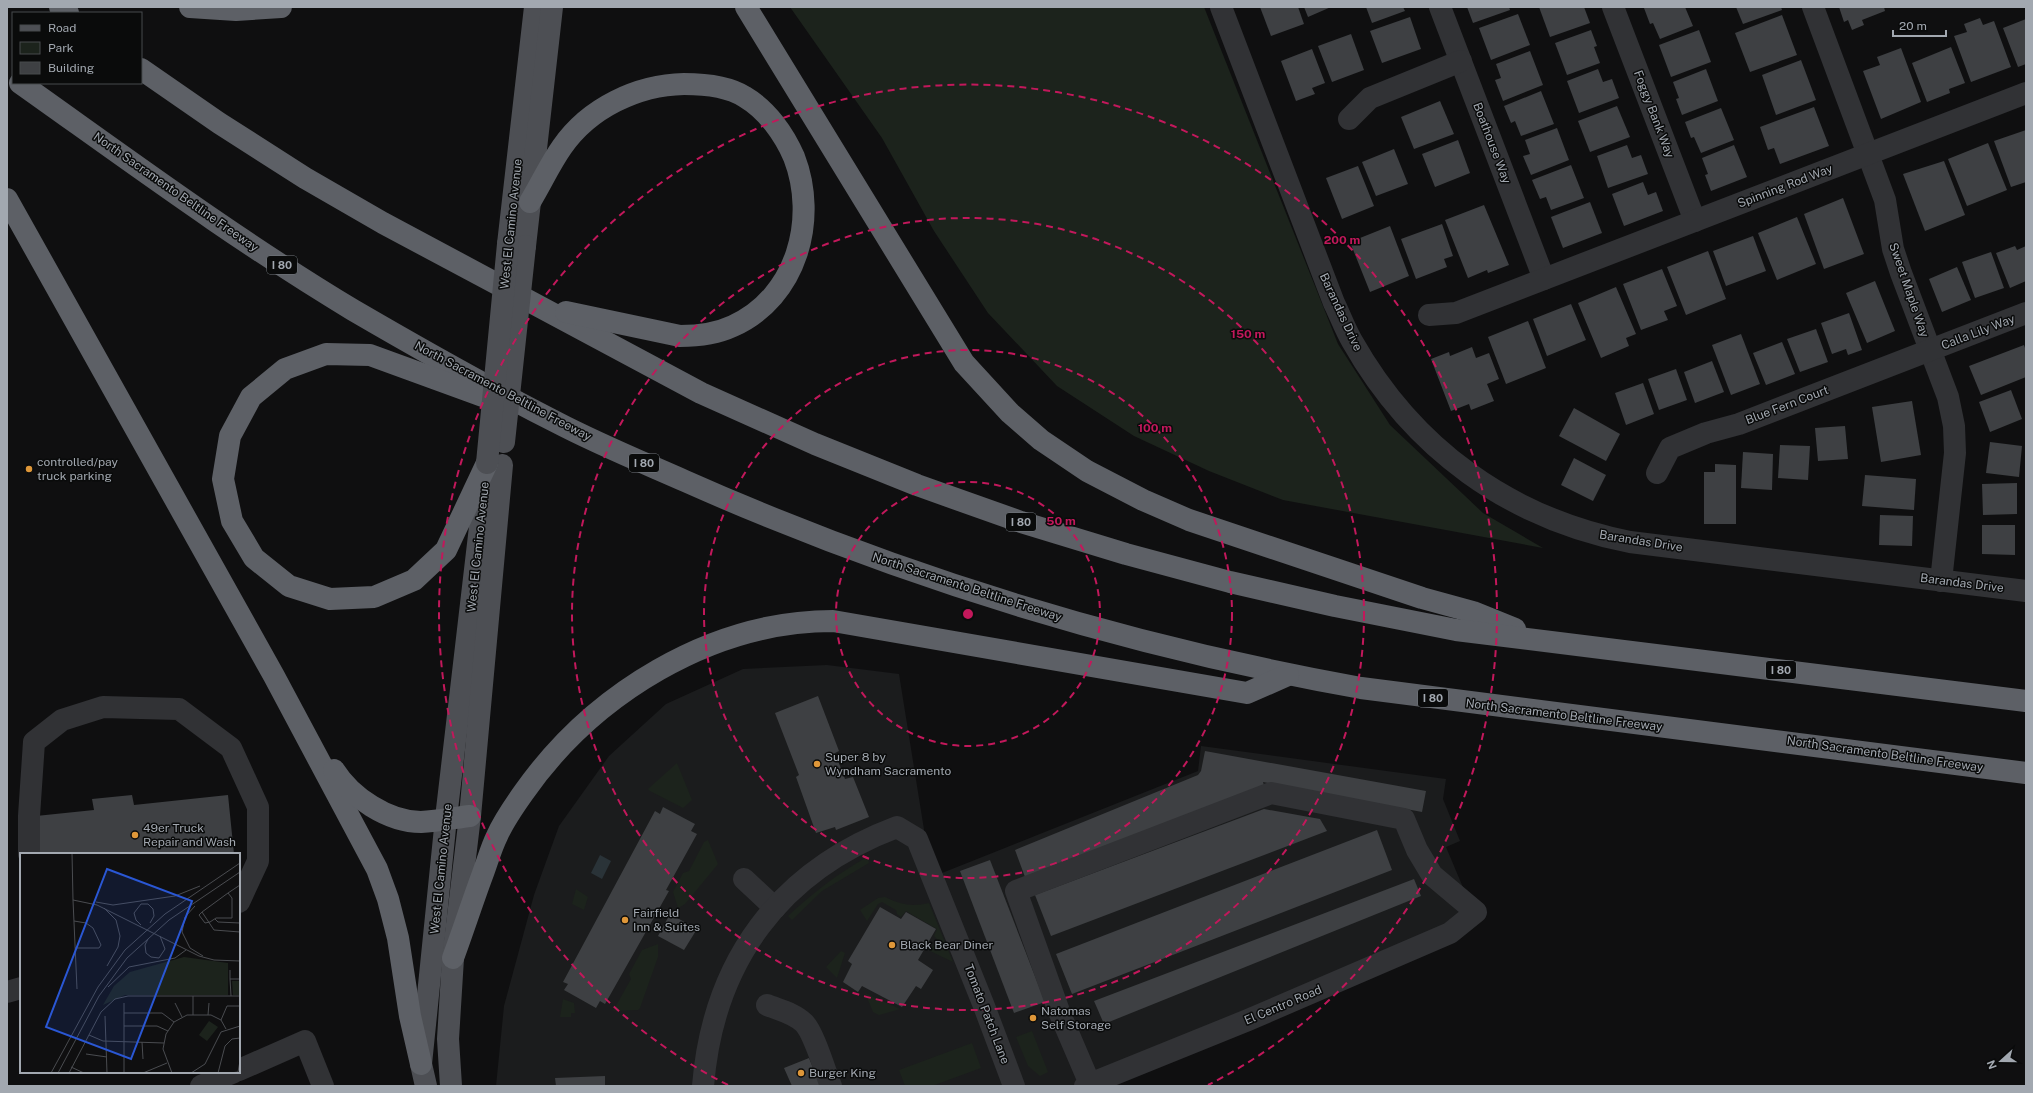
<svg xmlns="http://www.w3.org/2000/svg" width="2033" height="1093" viewBox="0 0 2033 1093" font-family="'Public Sans',sans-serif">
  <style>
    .built { fill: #1b1c1d }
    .green { fill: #1c231c }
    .water { fill: #2a3338 }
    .building { fill: #3e4043 }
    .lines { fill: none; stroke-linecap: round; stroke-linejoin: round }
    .minor { stroke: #313235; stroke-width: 22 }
    .major { stroke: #4d4f54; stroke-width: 22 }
    .highway { stroke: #5d6066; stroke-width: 22 }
    .major-bridge { stroke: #4d4f54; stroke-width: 22 }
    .ring { fill: none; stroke: #c2185b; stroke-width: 2; stroke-dasharray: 7 5 }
    .poi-dot { fill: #df9739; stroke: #0a0b0b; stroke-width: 1.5 }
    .labels { text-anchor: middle; stroke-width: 3; stroke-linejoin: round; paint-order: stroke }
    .shield { fill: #0a0b0b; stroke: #74797e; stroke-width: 1 }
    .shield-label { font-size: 11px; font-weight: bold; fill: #a2a8b0 }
    .street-label { font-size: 12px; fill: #a2a8b0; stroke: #0a0b0b }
    .poi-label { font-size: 12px; fill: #a2a8b0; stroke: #0a0b0b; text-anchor: start }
    .inset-road { fill: none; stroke: #4a4c50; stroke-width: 1 }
    .view { fill: #2a57d4; fill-opacity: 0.15; stroke: #2a57d4; stroke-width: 2 }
    .inset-edge { fill: none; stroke: #a2a8b0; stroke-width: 2 }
    .centre { fill: #c2185b; stroke: #0a0b0b; stroke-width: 2 }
    .ring-label { font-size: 12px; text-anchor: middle; font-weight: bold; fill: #c2185b; stroke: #0a0b0b; stroke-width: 3; stroke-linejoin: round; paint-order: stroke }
  </style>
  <rect width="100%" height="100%" fill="#0f0f10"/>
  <path class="built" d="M 827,665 L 899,674 L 927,848 L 937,875 L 1198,771 L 1201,746 L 1446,779 L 1443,799 L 1460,841 L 1446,847 L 1470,904 L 1424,941 L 1071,1086 L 496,1086 L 504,1006 L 534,895 L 559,826 L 609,756 L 666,704 L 743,669 Z"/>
  <g class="green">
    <path d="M 790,7 L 1204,7 L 1338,344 L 1390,425 L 1483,513 L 1543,548 L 1283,500 L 1209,471 L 1134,436 L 1057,386 L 988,313 L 934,231 L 882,138 Z"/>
    <path d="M 677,763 L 692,800 L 683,808 L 650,791 L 648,789 Z"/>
    <path d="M 708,840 L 718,864 L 685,904 L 678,908 L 673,892 L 683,873 L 689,871 L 704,842 Z"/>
    <path d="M 867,857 L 869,863 L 822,891 L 792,920 L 788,916 C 813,893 837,874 867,857 Z"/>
    <path d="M 576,889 L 588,897 L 584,910 L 572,904 Z"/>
    <path d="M 885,897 C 901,905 913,907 929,903 L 953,962 L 930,951 L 937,939 L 934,936 L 937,929 L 906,911 L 901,917 L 897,914 L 896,910 L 882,902 L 878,904 L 867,921 L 860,910 L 878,898 Z"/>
    <path d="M 658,944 L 658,957 L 640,1008 L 638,1010 L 613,1011 L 631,979 L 629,974 L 642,950 Z"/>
    <path d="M 841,951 L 845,953 L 837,978 L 826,967 Z"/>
    <path d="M 865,993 L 900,1009 L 879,1015 L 873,1012 Z"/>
    <path d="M 563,999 L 574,1003 L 575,1013 L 571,1013 L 571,1017 L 560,1017 Z"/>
    <path d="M 1032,1031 L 1048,1072 L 1040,1076 L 1028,1066 L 1016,1037 Z"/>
    <path d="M 972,1043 L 981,1068 L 932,1086 L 905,1086 L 899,1070 Z"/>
  </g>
  <path class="water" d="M 600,855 L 611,861 L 602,879 L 591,873 Z"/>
  <g class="building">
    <path d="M 1260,7 L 1298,7 L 1304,24 L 1271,36 Z"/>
    <path d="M 1304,7 L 1331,7 L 1308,17 Z"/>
    <path d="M 1366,7 L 1403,7 L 1405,11 L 1372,23 Z"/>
    <path d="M 1467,7 L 1509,7 L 1510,10 L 1473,23 Z"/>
    <path d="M 1539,7 L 1584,7 L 1590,23 L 1550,37 Z"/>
    <path d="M 1646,7 L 1685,7 L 1693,26 L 1660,39 L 1653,23 L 1650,24 L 1644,8 Z"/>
    <path d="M 1736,7 L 1781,7 L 1782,10 L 1743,24 Z"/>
    <path d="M 1839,7 L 1884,7 L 1885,11 L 1862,20 L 1864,25 L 1852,30 L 1848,20 L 1844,22 Z"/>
    <path d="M 1518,14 L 1530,45 L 1491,60 L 1479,28 Z"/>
    <path d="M 1782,15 L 1797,55 L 1750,72 L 1735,33 Z"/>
    <path d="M 1410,17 L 1421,49 L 1382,63 L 1370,31 Z"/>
    <path d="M 1980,18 L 1983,25 L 1994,21 L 2011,67 L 1971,82 L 1954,36 L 1967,32 L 1964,24 Z"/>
    <path d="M 2026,19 L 2026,64 L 2018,67 L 2003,28 Z"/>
    <path d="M 1591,30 L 1597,46 L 1594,47 L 1600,63 L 1567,75 L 1555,43 Z"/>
    <path d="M 1699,30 L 1711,62 L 1671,77 L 1659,45 Z"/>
    <path d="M 1351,34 L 1364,70 L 1332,82 L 1318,46 Z"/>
    <path d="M 1951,47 L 1965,83 L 1949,89 L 1950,93 L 1927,102 L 1912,63 Z"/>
    <path d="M 1901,48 L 1921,102 L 1881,119 L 1863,71 L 1880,65 L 1877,57 Z"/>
    <path d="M 1312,49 L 1325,83 L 1312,88 L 1315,94 L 1296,101 L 1281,61 Z"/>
    <path d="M 1530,51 L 1543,85 L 1503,101 L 1495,80 L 1501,78 L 1496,64 Z"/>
    <path d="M 1801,60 L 1816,100 L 1776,115 L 1762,75 Z"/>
    <path d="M 1598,69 L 1603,82 L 1612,79 L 1619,98 L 1579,113 L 1567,81 Z"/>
    <path d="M 1706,69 L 1718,101 L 1682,115 L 1676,99 L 1679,98 L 1673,82 Z"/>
    <path d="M 1541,91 L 1554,124 L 1521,136 L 1515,121 L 1511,123 L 1504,106 Z"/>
    <path d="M 1440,101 L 1454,134 L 1414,149 L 1401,117 Z"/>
    <path d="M 1617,106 L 1630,137 L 1590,152 L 1578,121 Z"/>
    <path d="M 1814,107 L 1829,146 L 1780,164 L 1774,148 L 1768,150 L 1760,127 Z"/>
    <path d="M 1721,108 L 1734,140 L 1701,153 L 1694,137 L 1691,138 L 1685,122 Z"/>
    <path d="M 1557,128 L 1569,160 L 1531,175 L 1523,156 L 1530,154 L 1525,140 Z"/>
    <path d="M 2026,130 L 2026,182 L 2011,187 L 1994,141 Z"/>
    <path d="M 1458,140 L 1470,173 L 1435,187 L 1422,154 Z"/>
    <path d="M 1988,143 L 2007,190 L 1967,206 L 1948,159 Z"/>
    <path d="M 1627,145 L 1632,158 L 1641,155 L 1648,174 L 1608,188 L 1597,156 Z"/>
    <path d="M 1734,145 L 1747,177 L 1711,191 L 1705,175 L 1708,174 L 1702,158 Z"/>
    <path d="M 1394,149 L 1408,184 L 1376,196 L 1362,162 Z"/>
    <path d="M 1944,161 L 1965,215 L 1925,231 L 1903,174 Z"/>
    <path d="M 1571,165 L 1584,198 L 1551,210 L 1546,197 L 1540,199 L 1532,180 Z"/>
    <path d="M 1358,166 L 1374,206 L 1342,219 L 1326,178 Z"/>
    <path d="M 1643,182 L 1648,195 L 1656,192 L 1663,211 L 1624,226 L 1612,194 Z"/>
    <path d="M 1843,198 L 1864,254 L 1824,269 L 1804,214 Z"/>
    <path d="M 1590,202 L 1602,233 L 1563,248 L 1551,217 Z"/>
    <path d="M 1484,205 L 1509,265 L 1488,273 L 1487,270 L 1468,278 L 1445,220 Z"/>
    <path d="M 1797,217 L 1816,264 L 1777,280 L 1758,233 Z"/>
    <path d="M 1442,224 L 1453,256 L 1444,259 L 1447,267 L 1416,279 L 1401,239 Z"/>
    <path d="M 1390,226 L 1409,276 L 1370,292 L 1350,242 Z"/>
    <path d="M 1753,236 L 1766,271 L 1726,286 L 1713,251 Z"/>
    <path d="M 2015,246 L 2017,250 L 2026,246 L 2026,281 L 2010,288 L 1996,253 Z"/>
    <path d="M 1708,251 L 1726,299 L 1686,315 L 1667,267 Z"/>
    <path d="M 1991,252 L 2004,288 L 1975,298 L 1962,262 Z"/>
    <path d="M 1957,267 L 1971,300 L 1942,312 L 1929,279 Z"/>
    <path d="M 1662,269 L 1677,306 L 1664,311 L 1668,320 L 1641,330 L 1623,284 Z"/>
    <path d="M 1875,281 L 1895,331 L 1867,343 L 1846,293 Z"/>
    <path d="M 1616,287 L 1636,334 L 1626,338 L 1629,346 L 1601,358 L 1578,303 Z"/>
    <path d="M 1571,304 L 1586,340 L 1547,356 L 1533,319 Z"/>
    <path d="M 1849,313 L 1862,350 L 1848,355 L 1846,349 L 1832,354 L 1821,323 Z"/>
    <path d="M 1528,321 L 1546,368 L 1506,384 L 1488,337 Z"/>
    <path d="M 1816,329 L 1828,362 L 1800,372 L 1787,339 Z"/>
    <path d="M 1741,334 L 1760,384 L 1731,395 L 1712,345 Z"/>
    <path d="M 1782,342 L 1795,374 L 1766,385 L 1753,353 Z"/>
    <path d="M 2024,345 L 2026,351 L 2026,377 L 1981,395 L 1969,366 Z"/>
    <path d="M 1472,347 L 1476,358 L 1489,353 L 1499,379 L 1487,384 L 1494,401 L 1471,410 L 1469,404 L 1451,411 L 1431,359 L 1449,352 L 1450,356 Z"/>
    <path d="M 1712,361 L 1724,392 L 1695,403 L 1684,372 Z"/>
    <path d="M 1676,369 L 1687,400 L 1659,410 L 1648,379 Z"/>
    <path d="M 1643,383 L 1654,414 L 1626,425 L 1615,393 Z"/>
    <path d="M 2011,390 L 2022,419 L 1990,432 L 1979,402 Z"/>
    <path d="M 1912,401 L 1921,455 L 1881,462 L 1872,407 Z"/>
    <path d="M 1574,408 L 1620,434 L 1606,461 L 1559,436 Z"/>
    <path d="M 1845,426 L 1848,459 L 1818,461 L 1815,428 Z"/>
    <path d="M 1990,442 L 2022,446 L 2019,477 L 1986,473 Z"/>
    <path d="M 1780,445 L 1810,446 L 1808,480 L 1778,478 Z"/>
    <path d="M 1743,452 L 1773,454 L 1772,490 L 1741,488 Z"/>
    <path d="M 1574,458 L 1606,475 L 1593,501 L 1561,485 Z"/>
    <path d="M 1715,464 L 1736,465 L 1736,524 L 1704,524 L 1704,472 L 1715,472 Z"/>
    <path d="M 1865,475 L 1916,479 L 1914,510 L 1862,506 Z"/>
    <path d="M 2017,483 L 2017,514 L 1983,515 L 1982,484 Z"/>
    <path d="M 1880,515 L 1913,516 L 1912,546 L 1879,545 Z"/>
    <path d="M 1982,525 L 2015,525 L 2015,555 L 1982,554 Z"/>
    <path d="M 818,696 L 839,751 L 835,753 L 845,779 L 853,777 L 869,817 L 836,830 L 835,827 L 816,833 L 796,777 L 799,775 L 775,713 Z"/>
    <path d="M 1205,751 L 1426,791 L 1422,812 L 1263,782 L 1264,785 L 1025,877 L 1015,850 L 1198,775 L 1201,771 Z"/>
    <path d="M 132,795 L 134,805 L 228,795 L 234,854 L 40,854 L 36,816 L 94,810 L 92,799 Z"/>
    <path d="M 663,807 L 695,824 L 691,831 L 697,834 L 666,890 L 669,891 L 605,1004 L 600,1001 L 596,1008 L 564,990 L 568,984 L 563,982 L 655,811 L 660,814 Z"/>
    <path d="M 1264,809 L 1320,819 L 1327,831 L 1051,936 L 1035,895 Z"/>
    <path d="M 1377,830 L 1392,870 L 1072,994 L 1056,954 Z"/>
    <path d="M 990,860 L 1045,1002 L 1014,1013 L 960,871 Z"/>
    <path d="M 1414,879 L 1421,896 L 1104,1024 L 1094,1001 Z"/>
    <path d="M 880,907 L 901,919 L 906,912 L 936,929 L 918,960 L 933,970 L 921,989 L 916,986 L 902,1007 L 862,986 L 858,992 L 843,982 L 852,964 L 848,961 Z"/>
    <path d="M 670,914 L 697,929 L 684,950 L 658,936 Z"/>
    <path d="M 809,1058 L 818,1080 L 825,1086 L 792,1086 L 784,1068 Z"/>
    <path d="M 605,1076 L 605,1086 L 556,1086 L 555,1078 Z"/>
  </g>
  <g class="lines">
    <g class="minor">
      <path d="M 1221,7 L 1334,303 C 1340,315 1345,329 1352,341 C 1413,449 1509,518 1630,542 L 2026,591"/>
      <path d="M 1440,7 L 1544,279"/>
      <path d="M 1613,7 L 1695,221"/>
      <path d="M 1813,7 L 1885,200 L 1893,249 L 1901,273 L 1948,397 L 1954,426 L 1955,453 L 1941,581"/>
      <path d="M 1349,119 L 1370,98 L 1461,61"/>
      <path d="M 1429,315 L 1456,313 L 2026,93"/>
      <path d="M 1657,473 L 1670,448 L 1706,433 L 1739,424 L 2026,313"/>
      <path d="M 29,854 L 29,816 L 34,742 L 62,720 L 103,707 L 179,709 L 231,748 L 258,807 L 258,861 L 239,902"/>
      <path d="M 744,879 L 775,908"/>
      <path d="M 7,992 L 21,988"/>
      <path d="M 767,1005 C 779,1010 794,1013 804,1023 C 814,1033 825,1071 831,1086"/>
      <path d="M 239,1070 L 305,1041 L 323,1086"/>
      <path d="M 201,1086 L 234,1072"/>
      <path d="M 703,1086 C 713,961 780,871 897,827 L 917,839 L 984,1006 L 1014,1086"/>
      <path d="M 1085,1086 L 1248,1020 L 1450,933 L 1476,912 L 1432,875 L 1417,850 L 1404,819 L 1271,793 L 1016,891 L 1060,1014 L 1090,1084"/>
    </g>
    <g class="major">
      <path d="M 508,244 L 535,7"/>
      <path d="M 525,246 L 552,7"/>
      <path d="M 426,1086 L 421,1064 L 446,818 L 487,467"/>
      <path d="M 451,1086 L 448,1039 L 453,958 L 470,816 L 502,465"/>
    </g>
    <g class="highway">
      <path d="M 60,7 L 68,13"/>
      <path d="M 190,7 L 236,10 L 281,7"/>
      <path d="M 746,7 L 964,363 L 1010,413 L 1041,440 L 1087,471 L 1143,500 L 1189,520 L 1422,598 L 1473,612 L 1515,629"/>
      <path d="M 141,69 L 219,123 L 305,178 L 383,223 L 701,393 L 815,444 L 917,485 L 1021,522 L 1126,554 L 1230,582 L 1335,606 L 1456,630 L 2026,701"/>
      <path d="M 20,83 C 130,161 238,241 353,310 C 420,349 487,387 556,422 C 598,444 642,462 685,481 C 901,577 1128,646 1361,688 L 2026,773"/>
      <path d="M 7,199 L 274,676 L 377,869 L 388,899 L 398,938 L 410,1016 L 421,1064"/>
      <path d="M 530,202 C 541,184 550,164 562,147 C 589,108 637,85 684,84 C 703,84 728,86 745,97 C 767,110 784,134 794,157 C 818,219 797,297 733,326 C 716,334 698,336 680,336 L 566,312"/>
      <path d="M 487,463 L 446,550 L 414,580 L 374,597 L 330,599 L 289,586 L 254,558 L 232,521 L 223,479 L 230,436 L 251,397 L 285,369 L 326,354 L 370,355 L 488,398"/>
      <path d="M 334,770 C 351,797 388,822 421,822 C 437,821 454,818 470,816"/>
      <path d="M 453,958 C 463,931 472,903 482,876 C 487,863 491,848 497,836 C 504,820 514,806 524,792 C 593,694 711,621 833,621 L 1247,693 L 1288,675"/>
    </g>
    <g class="major-bridge">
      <path d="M 504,442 L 525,246"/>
      <path d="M 487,463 L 508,244"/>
    </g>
  </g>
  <g class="ring">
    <circle cx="968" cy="614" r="132"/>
    <circle cx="968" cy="614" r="264"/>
    <circle cx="968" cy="614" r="396"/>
    <path d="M728 1085A529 529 0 1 1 1208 1085"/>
  </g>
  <g class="poi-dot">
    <circle cx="29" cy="469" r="4"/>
    <circle cx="817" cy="764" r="4"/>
    <circle cx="135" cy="835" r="4"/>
    <circle cx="625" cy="920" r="4"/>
    <circle cx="892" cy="945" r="4"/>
    <circle cx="1033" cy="1018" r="4"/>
    <circle cx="801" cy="1073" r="4"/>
  </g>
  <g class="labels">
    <g class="shield">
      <rect x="267" y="256" width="30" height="18" rx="3"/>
      <rect x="629" y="454" width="30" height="18" rx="3"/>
      <rect x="1006" y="513" width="30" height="18" rx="3"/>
      <rect x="1766" y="661" width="30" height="18" rx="3"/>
      <rect x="1418" y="689" width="30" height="18" rx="3"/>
    </g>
    <g class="shield-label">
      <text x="282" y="269">I 80</text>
      <text x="644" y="467">I 80</text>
      <text x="1021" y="526">I 80</text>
      <text x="1781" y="674">I 80</text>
      <text x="1433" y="702">I 80</text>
    </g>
    <g class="street-label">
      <text transform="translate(1654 114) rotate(69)" y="4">Foggy Bank Way</text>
      <text transform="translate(1492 143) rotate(69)" y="4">Boathouse Way</text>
      <text transform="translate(1785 186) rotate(-21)" y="4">Spinning Rod Way</text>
      <text transform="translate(176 192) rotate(35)" y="4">North Sacramento Beltline Freeway</text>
      <text transform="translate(511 224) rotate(-84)" y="4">West El Camino Avenue</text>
      <text transform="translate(1909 290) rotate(71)" y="4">Sweet Maple Way</text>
      <text transform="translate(1341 312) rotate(65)" y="4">Barandas Drive</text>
      <text transform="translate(1978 332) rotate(-21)" y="4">Calla Lily Way</text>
      <text transform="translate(503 391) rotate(28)" y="4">North Sacramento Beltline Freeway</text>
      <text transform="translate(1787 405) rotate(-21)" y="4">Blue Fern Court</text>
      <text transform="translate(1641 541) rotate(9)" y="4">Barandas Drive</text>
      <text transform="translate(478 547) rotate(-84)" y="4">West El Camino Avenue</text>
      <text transform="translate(1962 583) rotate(7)" y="4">Barandas Drive</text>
      <text transform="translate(967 587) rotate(18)" y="4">North Sacramento Beltline Freeway</text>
      <text transform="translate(1564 715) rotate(7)" y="4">North Sacramento Beltline Freeway</text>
      <text transform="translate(1885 754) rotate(8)" y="4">North Sacramento Beltline Freeway</text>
      <text transform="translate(441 869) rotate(-84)" y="4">West El Camino Avenue</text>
      <text transform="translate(1283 1005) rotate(-23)" y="4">El Centro Road</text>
      <text transform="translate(987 1014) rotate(69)" y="4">Tomato Patch Lane</text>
    </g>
    <g class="poi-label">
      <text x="37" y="466">controlled/pay<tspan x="37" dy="14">truck parking</tspan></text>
      <text x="825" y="761">Super 8 by<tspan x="825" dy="14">Wyndham Sacramento</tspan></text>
      <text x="143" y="832">49er Truck<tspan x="143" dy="14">Repair and Wash</tspan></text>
      <text x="633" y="917">Fairfield<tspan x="633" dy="14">Inn &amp; Suites</tspan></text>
      <text x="900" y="949">Black Bear Diner</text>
      <text x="1041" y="1015">Natomas<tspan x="1041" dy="14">Self Storage</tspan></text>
      <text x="809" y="1077">Burger King</text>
    </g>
  </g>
  <g transform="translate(20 853)">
    <rect width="220" height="220" fill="#0f0f10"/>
    <path d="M 164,104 L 208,110 L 208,142 L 105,142 L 83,152 L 94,133 L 110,119 ZM 212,128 L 220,128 L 220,142 L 213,142 ZM 189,168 L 198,174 L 187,188 L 179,182 Z" fill="#1c231c"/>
    <path class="inset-road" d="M 52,0 L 53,47M 208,40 L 220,32M 53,47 L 57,136M 53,47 L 77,52 L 179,103 L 194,107 L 220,108M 76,49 L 93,52 L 155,43 L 180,33M 175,53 L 165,64 L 162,79 L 170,95 L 183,103M 84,55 L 96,67 L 100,83 L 98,94 L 87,113M 182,59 L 179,62 L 185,70 L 190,69M 195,66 L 198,69 L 220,70M 54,68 L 66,70 L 73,75 L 81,92 L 79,95 L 55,95M 190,69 L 196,65 L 212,65 L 212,45 L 208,40 L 182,59 L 194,77 L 220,79M 121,72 L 116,67 L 114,60 L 121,51 L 128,51 L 133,56 L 134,63 L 130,70M 128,86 L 125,92 L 126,100 L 131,104 L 139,105 L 145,96 L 140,83M 210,117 L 210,126 L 220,126M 210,126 L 211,143M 88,134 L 109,114 L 155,105 L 166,97M 173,143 L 173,162M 155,150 L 162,164M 104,160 L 142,160 L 154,169M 188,162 L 189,150M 85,163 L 87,220M 201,167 L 207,153 L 220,153M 104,173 L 137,173 L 148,178M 69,182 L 83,188 L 144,190M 122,189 L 123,206M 66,201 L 87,204M 51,214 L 64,220M 31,220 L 78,134 L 105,97 L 145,61 L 220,10M 38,220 L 79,143 L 107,105 L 149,67 L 220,19M 49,220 L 81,159 L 95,146 L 108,143 L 220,143M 104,220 L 104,150M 123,220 L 147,210M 152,220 L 143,196 L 146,181 L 154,169 L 167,162 L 191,162 L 201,167 L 206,176M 171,220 L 185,211 L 201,179 L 220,173M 198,220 L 205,193 L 212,186 L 220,185M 210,220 L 218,219 L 220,208"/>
    <path class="view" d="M 87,16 L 172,48 L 111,206 L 26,174 Z"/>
    <rect width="220" height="220" class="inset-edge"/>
  </g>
  <circle cx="968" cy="614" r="6" class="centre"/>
  <g class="ring-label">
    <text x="1342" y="244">200 m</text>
    <text x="1248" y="338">150 m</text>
    <text x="1155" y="432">100 m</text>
    <text x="1061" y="525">50 m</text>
  </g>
  <rect width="2033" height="1093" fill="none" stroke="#a2a8b0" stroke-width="16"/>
  <rect x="12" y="12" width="130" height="72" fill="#0a0b0b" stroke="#474a4d"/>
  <rect x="20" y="25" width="20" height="6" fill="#4d4f54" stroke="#474a4d"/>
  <text x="48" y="32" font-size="12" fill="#a2a8b0">Road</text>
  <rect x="20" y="42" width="20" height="12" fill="#1c231c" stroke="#474a4d"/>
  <text x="48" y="52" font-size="12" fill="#a2a8b0">Park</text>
  <rect x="20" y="62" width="20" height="12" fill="#3e4043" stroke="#474a4d"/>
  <text x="48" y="72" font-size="12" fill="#a2a8b0">Building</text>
  <g transform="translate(2001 1061) rotate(249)" stroke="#0a0b0b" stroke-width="3" paint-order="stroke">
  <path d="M0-3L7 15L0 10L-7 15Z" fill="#a2a8b0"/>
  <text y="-6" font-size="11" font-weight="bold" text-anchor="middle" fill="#a2a8b0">N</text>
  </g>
  <path d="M1893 30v6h53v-6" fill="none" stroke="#a2a8b0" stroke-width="2"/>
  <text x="1899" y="30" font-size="12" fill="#a2a8b0" stroke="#0a0b0b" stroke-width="3" paint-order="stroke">20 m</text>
</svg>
